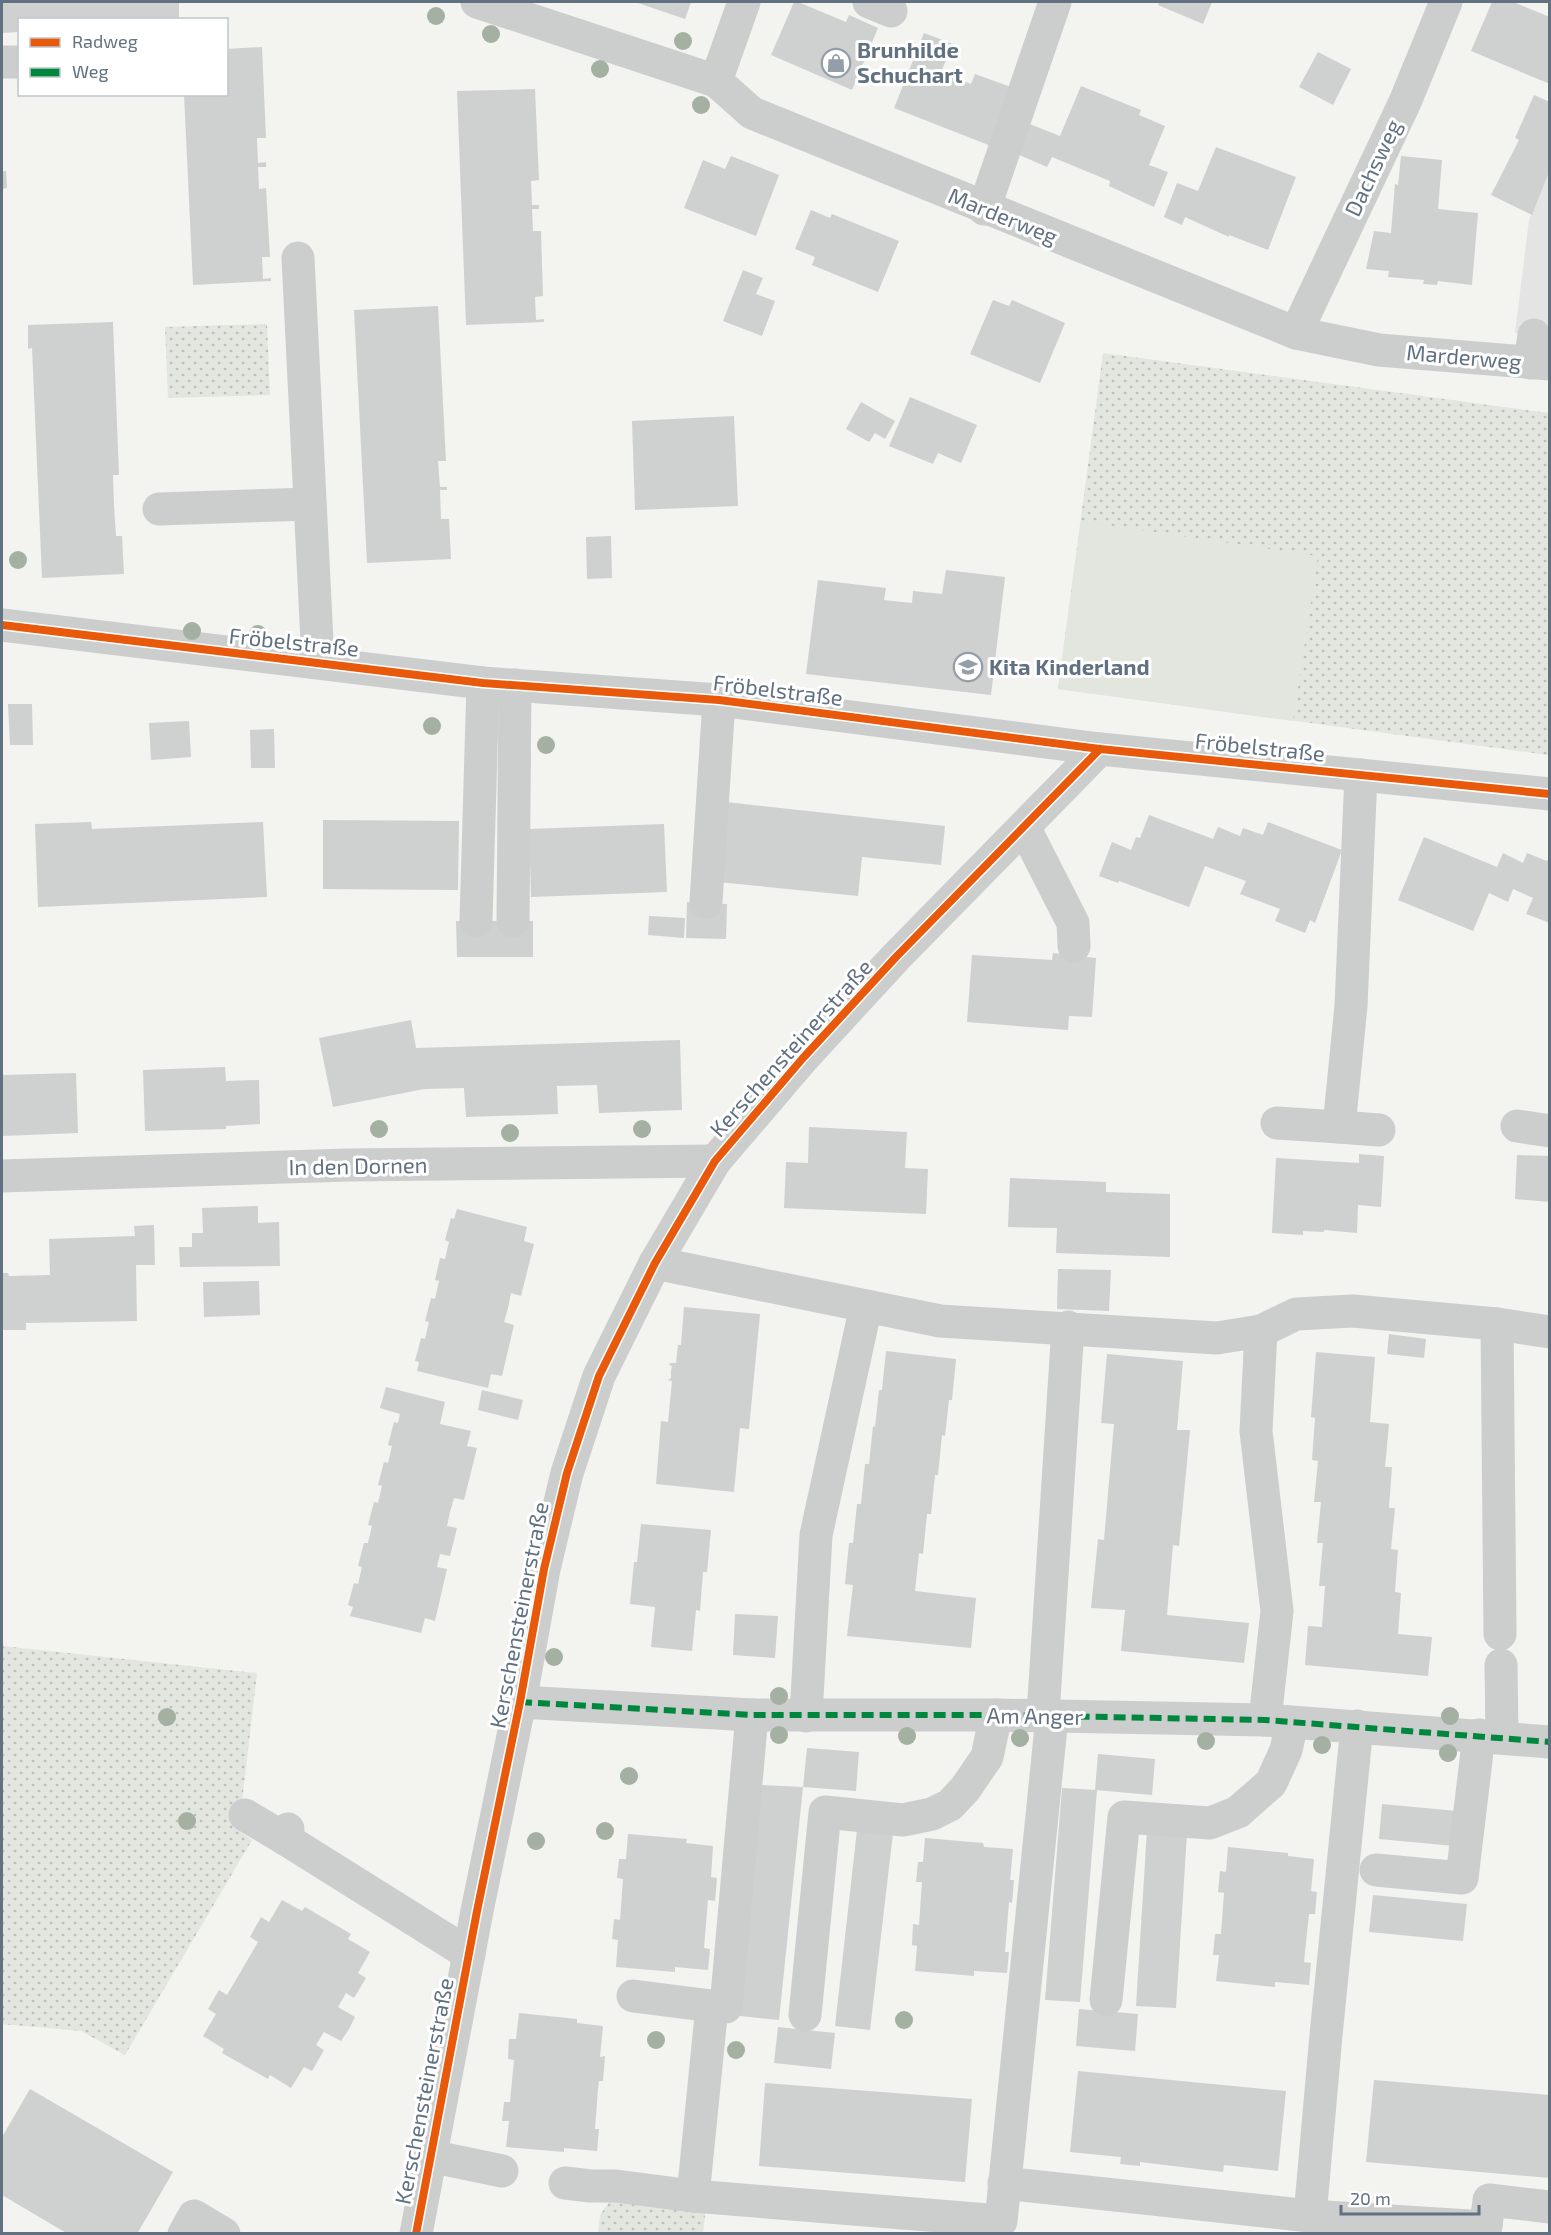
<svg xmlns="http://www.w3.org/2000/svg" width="1551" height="2235" viewBox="0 0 1551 2235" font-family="'Exo 2',sans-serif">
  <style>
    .built { fill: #e3e4e3 }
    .grass { fill: url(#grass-dots) }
    .garden { fill: #e2e6de }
    .building { fill: #cfd0d0 }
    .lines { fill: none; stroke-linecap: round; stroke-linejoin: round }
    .minor { stroke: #cccdcd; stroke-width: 33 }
    .quiet { stroke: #00873e; stroke-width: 6; stroke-dasharray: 12 6; stroke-linecap: butt }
    .cycleway-casing { stroke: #fff; stroke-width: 11 }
    .cycleway { stroke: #e8590c; stroke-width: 8 }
    .tree { fill: #a4b0a1 }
    .labels { text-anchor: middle; stroke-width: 6; stroke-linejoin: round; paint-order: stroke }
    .poi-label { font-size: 22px; font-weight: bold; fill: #617182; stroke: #fff; text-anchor: start }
    .street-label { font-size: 22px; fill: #617182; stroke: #fff }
  </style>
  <defs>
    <pattern id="grass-dots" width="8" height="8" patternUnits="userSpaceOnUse" patternTransform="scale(1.5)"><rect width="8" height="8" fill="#e2e6de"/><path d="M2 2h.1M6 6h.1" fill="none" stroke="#bbbfb9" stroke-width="1.8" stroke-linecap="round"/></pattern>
  </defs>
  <rect width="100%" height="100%" fill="#f3f3f0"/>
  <path class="built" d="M 1549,169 L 1549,336 L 1515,333 L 1529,220 Z"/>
  <g class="grass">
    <path d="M 267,324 L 270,395 L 168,398 L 165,327 Z"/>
    <path d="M 1103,353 L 1549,413 L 1549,755 L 1058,689 Z"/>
    <path d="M 2,1646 L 257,1673 L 242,1802 L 234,1827 L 252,1840 L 125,2055 L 81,2031 L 2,2024 Z"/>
    <path d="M 612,2198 L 706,2206 L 703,2233 L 598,2234 L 600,2215 Z"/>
  </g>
  <path class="garden" d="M 1081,521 L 1318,556 L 1293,721 L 1058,689 Z"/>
  <g class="building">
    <path d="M 2,2 L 179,2 L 179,20 L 20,20 L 20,32 L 2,33 Z"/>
    <path d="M 635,2 L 691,2 L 685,19 Z"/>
    <path d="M 794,2 L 798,2 L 846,22 L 849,15 L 878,28 L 852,90 L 771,55 Z"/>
    <path d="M 1159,2 L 1212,2 L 1203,24 L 1158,5 Z"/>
    <path d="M 1492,2 L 1513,2 L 1550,17 L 1550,84 L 1471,51 Z"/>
    <path d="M 924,33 L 953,44 L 941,72 L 971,84 L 975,74 L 1011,87 L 991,146 L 894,108 Z"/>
    <path d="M 262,47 L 266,138 L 257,138 L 258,163 L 266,162 L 266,167 L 258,167 L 259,189 L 266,188 L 270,257 L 262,257 L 263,279 L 271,278 L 271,281 L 193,285 L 184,94 L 226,94 L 226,49 Z"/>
    <path d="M 1318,52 L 1351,69 L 1333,105 L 1299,87 Z"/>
    <path d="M 1081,86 L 1141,110 L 1139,115 L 1165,126 L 1149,165 L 1168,172 L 1154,207 L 1109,186 L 1110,181 L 1052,157 L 1047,167 L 1015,153 L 1027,123 L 1060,136 Z"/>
    <path d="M 535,89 L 539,180 L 531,181 L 532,205 L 539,205 L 539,209 L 532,209 L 533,231 L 541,231 L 543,296 L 535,297 L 536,320 L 544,319 L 544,322 L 466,325 L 457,91 Z"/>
    <path d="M 1534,95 L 1550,102 L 1550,169 L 1532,215 L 1491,195 L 1519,140 L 1515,138 Z"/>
    <path d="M 1216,147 L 1296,177 L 1268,250 L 1229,235 L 1229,237 L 1185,217 L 1182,225 L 1164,217 L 1177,183 L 1198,191 Z"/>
    <path d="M 731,156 L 779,175 L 756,236 L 684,208 L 703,160 L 725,169 Z"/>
    <path d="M 1401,156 L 1442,160 L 1438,209 L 1478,213 L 1472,285 L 1438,281 L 1437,285 L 1423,284 L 1424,280 L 1388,277 L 1389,271 L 1366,269 L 1374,231 L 1391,233 L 1395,184 L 1398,185 Z"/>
    <path d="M 2,171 L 6,171 L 7,188 L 2,189 Z"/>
    <path d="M 811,210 L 830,218 L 832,214 L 899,241 L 878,292 L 812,265 L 815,257 L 795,249 Z"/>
    <path d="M 743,270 L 763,278 L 756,294 L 775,301 L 762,336 L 723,321 Z"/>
    <path d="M 993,300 L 1009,306 L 1012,300 L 1065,323 L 1040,383 L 970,354 Z"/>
    <path d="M 438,306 L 446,461 L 438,461 L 440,487 L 447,487 L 447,490 L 440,490 L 441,519 L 449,519 L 451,559 L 367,563 L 354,310 Z"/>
    <path d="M 113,322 L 119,475 L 113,475 L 114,505 L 116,536 L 122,536 L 124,574 L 42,578 L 32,348 L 28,349 L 28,325 Z"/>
    <path d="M 910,397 L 977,425 L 961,463 L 938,453 L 933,464 L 889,446 Z"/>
    <path d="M 861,402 L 895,421 L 885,439 L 875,433 L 869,442 L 846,429 Z"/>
    <path d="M 734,416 L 738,506 L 635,510 L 632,421 Z"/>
    <path d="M 611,536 L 612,578 L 587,579 L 586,537 Z"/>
    <path d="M 946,570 L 1005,577 L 991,695 L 806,674 L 818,580 L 886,588 L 884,600 L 912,603 L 913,591 L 942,594 Z"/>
    <path d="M 8,704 L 32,704 L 33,745 L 10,745 Z"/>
    <path d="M 189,721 L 191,757 L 151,760 L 149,723 Z"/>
    <path d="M 274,729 L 275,768 L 251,768 L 250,730 Z"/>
    <path d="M 726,802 L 945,826 L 941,865 L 862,857 L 858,896 L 718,882 Z"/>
    <path d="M 1149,815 L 1213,839 L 1218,827 L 1240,836 L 1243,828 L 1263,835 L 1268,822 L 1342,850 L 1315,923 L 1310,920 L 1305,933 L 1275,921 L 1280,909 L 1240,894 L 1246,881 L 1205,866 L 1189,907 L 1119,881 L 1118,883 L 1099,876 L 1112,842 L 1131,850 L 1136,837 L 1140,838 Z"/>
    <path d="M 323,820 L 459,821 L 458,890 L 323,889 Z"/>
    <path d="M 91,822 L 92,829 L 263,822 L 267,897 L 38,907 L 35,824 Z"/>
    <path d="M 664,824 L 667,892 L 531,897 L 529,829 Z"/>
    <path d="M 1424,837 L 1497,867 L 1503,853 L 1523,863 L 1527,853 L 1547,861 L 1550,856 L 1550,923 L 1526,914 L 1533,898 L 1513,889 L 1508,902 L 1489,893 L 1473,931 L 1398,900 Z"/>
    <path d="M 687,902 L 727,904 L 726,939 L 686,938 Z"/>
    <path d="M 649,916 L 685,918 L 684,938 L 648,935 Z"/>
    <path d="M 456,921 L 533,921 L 533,957 L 457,957 Z"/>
    <path d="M 1053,953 L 1096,958 L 1092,1017 L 1069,1016 L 1068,1030 L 967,1022 L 972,955 L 1052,960 Z"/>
    <path d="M 411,1020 L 416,1048 L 680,1040 L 682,1110 L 599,1113 L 597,1085 L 557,1086 L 558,1114 L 466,1117 L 464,1088 L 424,1089 L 333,1107 L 319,1038 Z"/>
    <path d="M 225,1067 L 226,1081 L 259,1080 L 260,1124 L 226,1126 L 226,1129 L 145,1131 L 143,1070 Z"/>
    <path d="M 76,1073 L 78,1133 L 2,1136 L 2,1075 Z"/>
    <path d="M 809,1127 L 907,1132 L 905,1168 L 928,1169 L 926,1214 L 784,1208 L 786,1162 L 808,1163 Z"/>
    <path d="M 1359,1154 L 1384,1156 L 1381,1207 L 1358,1205 L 1357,1233 L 1324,1230 L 1324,1232 L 1303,1231 L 1303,1235 L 1272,1233 L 1276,1158 L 1359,1163 Z"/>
    <path d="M 1517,1155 L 1550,1156 L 1550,1202 L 1515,1199 Z"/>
    <path d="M 1010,1178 L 1106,1182 L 1106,1192 L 1170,1194 L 1170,1257 L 1056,1253 L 1057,1228 L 1008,1227 Z"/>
    <path d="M 258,1206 L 258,1223 L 279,1222 L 280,1266 L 180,1267 L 179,1247 L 192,1247 L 192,1233 L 203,1233 L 202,1208 Z"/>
    <path d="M 457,1209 L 527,1227 L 524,1241 L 534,1244 L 521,1296 L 511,1293 L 508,1308 L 504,1322 L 514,1325 L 502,1376 L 491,1374 L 488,1388 L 417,1371 L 419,1362 L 415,1361 L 421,1338 L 425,1339 L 429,1322 L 425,1321 L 431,1298 L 435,1299 L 439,1281 L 435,1280 L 440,1258 L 445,1259 L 449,1242 L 445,1240 L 451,1218 L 454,1219 Z"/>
    <path d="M 154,1225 L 155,1265 L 136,1265 L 137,1321 L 26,1323 L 26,1330 L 2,1330 L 2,1273 L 8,1273 L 9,1276 L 50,1275 L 49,1239 L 135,1236 L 134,1226 Z"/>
    <path d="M 1058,1269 L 1111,1270 L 1109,1311 L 1057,1309 Z"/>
    <path d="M 259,1281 L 260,1315 L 204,1317 L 203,1282 Z"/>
    <path d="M 684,1307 L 760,1314 L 749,1429 L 740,1428 L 734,1492 L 656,1484 L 661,1421 L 668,1422 L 672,1381 L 668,1380 L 671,1378 L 671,1371 L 672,1366 L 669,1365 L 670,1363 L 676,1363 L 678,1345 L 681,1345 Z"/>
    <path d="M 1389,1334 L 1426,1339 L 1424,1358 L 1387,1354 Z"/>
    <path d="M 886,1351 L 956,1359 L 952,1400 L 949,1400 L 945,1436 L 942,1435 L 938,1475 L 935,1475 L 931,1514 L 927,1514 L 923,1554 L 919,1553 L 915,1591 L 976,1598 L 971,1648 L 847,1636 L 853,1585 L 845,1584 L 849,1543 L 853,1543 L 857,1504 L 861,1504 L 865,1464 L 869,1464 L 873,1426 L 875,1427 L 879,1390 L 882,1390 Z"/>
    <path d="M 1316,1352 L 1375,1357 L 1370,1422 L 1389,1424 L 1385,1467 L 1392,1467 L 1389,1508 L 1395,1508 L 1391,1549 L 1398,1550 L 1395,1592 L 1401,1593 L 1398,1634 L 1432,1637 L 1428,1676 L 1305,1665 L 1308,1626 L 1322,1627 L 1325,1586 L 1319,1586 L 1323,1543 L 1317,1543 L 1321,1502 L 1314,1502 L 1318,1461 L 1312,1460 L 1315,1418 L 1311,1417 Z"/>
    <path d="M 1107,1354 L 1183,1361 L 1177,1430 L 1190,1430 L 1179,1546 L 1173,1545 L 1167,1615 L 1249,1623 L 1244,1663 L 1121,1651 L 1125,1610 L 1091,1608 L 1098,1539 L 1104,1540 L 1114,1424 L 1101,1423 Z"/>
    <path d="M 386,1387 L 445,1402 L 440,1424 L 471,1431 L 467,1446 L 477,1448 L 464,1500 L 454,1498 L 450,1512 L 447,1526 L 457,1528 L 450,1556 L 440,1554 L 437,1567 L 447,1569 L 435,1621 L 425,1618 L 421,1633 L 350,1616 L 353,1607 L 348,1605 L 354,1583 L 358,1584 L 362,1567 L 358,1566 L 364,1543 L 368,1543 L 372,1526 L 368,1525 L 374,1502 L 378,1503 L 382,1486 L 378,1485 L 384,1462 L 388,1463 L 392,1446 L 388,1445 L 394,1422 L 398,1423 L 400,1414 L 380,1408 Z"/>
    <path d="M 482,1390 L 523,1400 L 518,1420 L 478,1410 Z"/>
    <path d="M 641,1524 L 711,1530 L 707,1572 L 703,1572 L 700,1611 L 696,1610 L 692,1651 L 651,1647 L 655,1607 L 630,1604 L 634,1562 L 637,1562 Z"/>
    <path d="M 735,1614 L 778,1616 L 775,1658 L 733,1655 Z"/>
    <path d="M 807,1748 L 859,1752 L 856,1791 L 803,1787 L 779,2020 L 740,2016 L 761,1785 L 803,1787 Z"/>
    <path d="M 1098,1754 L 1155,1759 L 1152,1795 L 1095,1790 Z"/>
    <path d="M 1062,1788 L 1097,1790 L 1080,2002 L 1045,2000 Z"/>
    <path d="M 1382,1804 L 1457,1811 L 1454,1846 L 1379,1839 Z"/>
    <path d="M 857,1830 L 893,1833 L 870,2030 L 835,2026 Z"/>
    <path d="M 1147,1830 L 1187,1833 L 1176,2008 L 1136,2006 Z"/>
    <path d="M 628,1834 L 687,1839 L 686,1843 L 713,1846 L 711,1877 L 717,1878 L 715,1901 L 708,1900 L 704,1948 L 710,1949 L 708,1970 L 675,1967 L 675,1972 L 616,1967 L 618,1940 L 612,1939 L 614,1919 L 620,1920 L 623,1879 L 617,1878 L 619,1859 L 626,1859 Z"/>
    <path d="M 925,1838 L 983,1843 L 984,1847 L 1013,1849 L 1010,1880 L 1014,1880 L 1012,1903 L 1009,1902 L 1005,1952 L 1009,1952 L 1007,1973 L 974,1971 L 974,1976 L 915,1971 L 917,1946 L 912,1945 L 913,1924 L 919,1925 L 922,1882 L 916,1882 L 918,1862 L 923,1862 Z"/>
    <path d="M 1228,1847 L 1288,1853 L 1288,1856 L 1314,1859 L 1311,1891 L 1317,1892 L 1315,1914 L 1309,1914 L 1304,1962 L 1311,1963 L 1309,1985 L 1275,1982 L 1275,1987 L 1216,1981 L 1219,1955 L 1213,1955 L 1215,1934 L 1221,1934 L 1224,1893 L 1218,1892 L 1220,1871 L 1226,1872 Z"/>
    <path d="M 1373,1895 L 1467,1904 L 1463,1941 L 1369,1932 Z"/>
    <path d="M 282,1900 L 302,1911 L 305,1907 L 351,1934 L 348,1939 L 370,1952 L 358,1973 L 366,1978 L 354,1998 L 346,1993 L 338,2007 L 355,2017 L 349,2029 L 341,2041 L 324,2032 L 316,2045 L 324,2050 L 312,2071 L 304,2067 L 291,2088 L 270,2075 L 268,2079 L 222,2053 L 224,2049 L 203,2036 L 216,2014 L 208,2009 L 219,1990 L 227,1995 L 258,1942 L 250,1937 L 261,1917 L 269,1922 Z"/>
    <path d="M 1079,2009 L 1138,2014 L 1135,2051 L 1076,2046 Z"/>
    <path d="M 519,2013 L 577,2019 L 577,2023 L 603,2026 L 600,2057 L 605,2056 L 603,2081 L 599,2081 L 598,2089 L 595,2129 L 599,2129 L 597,2151 L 564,2148 L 564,2152 L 506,2147 L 509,2121 L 502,2121 L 504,2102 L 510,2102 L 514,2060 L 508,2059 L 509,2039 L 516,2039 Z"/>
    <path d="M 778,2027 L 835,2033 L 831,2069 L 774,2063 Z"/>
    <path d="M 1078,2071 L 1286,2091 L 1278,2171 L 1224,2165 L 1223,2172 L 1140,2162 L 1140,2166 L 1120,2164 L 1121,2157 L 1070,2152 Z"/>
    <path d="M 1374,2080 L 1550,2095 L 1550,2178 L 1366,2162 Z"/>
    <path d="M 765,2083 L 972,2099 L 965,2182 L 759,2166 Z"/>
    <path d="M 30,2089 L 173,2172 L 137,2234 L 68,2234 L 2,2195 L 2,2137 Z"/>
  </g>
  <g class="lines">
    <g class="minor">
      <path d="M 477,2 L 716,81 L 752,113 L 1296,333 L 1379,350 L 1550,364"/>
      <path d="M 869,2 L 891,11"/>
      <path d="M 2,62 L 20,62"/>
      <path d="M 716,81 L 744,2"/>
      <path d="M 984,209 L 1055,2"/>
      <path d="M 298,258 L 318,662"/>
      <path d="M 1296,333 L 1405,102 L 1446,2"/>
      <path d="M 1530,363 L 1534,335"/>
      <path d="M 159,509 L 310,504"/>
      <path d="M 2,625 L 483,683 L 719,700 L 1100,749 L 1550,794"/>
      <path d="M 1024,827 L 1073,923 L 1074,946"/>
      <path d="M 706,902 L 719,700"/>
      <path d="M 476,921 L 483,683"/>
      <path d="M 513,921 L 515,685"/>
      <path d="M 1277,1123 L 1339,1127 L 1351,1006 L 1361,775"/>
      <path d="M 1517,1126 L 1550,1131"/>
      <path d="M 1339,1127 L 1379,1130"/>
      <path d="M 2,1176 L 348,1165 L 715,1161"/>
      <path d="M 655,1263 L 940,1321 L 1217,1338 L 1261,1331 L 1296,1314 L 1353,1311 L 1497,1324 L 1550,1332"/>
      <path d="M 1497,1324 L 1500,1634"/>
      <path d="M 1261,1331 L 1256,1431 L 1277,1611 L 1265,1720"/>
      <path d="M 1501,1665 L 1502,1737"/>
      <path d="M 520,1702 L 752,1715 L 996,1715 L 1265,1720 L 1550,1742"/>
      <path d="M 752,1715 L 726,2007 L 712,2006 L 693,2196 L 1001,2221 L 1052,1717"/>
      <path d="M 1043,1715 L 1068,1327"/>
      <path d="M 806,1716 L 816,1535 L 866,1306"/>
      <path d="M 245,1815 L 287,1840"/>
      <path d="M 288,1829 L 287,1840 L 469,1954"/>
      <path d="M 1376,1870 L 1462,1878 L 1479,1735"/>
      <path d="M 633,1996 L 712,2006"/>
      <path d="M 1106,2000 L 1124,1817 L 1210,1823 L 1238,1812 L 1271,1783 L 1286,1750 L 1292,1723"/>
      <path d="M 805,2015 L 825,1812 L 903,1820 L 932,1814 L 950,1805 L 965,1789 L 987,1757 L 996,1715"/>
      <path d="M 430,2156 L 502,2171"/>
      <path d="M 565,2183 L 591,2186 L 616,2186 L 693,2196"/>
      <path d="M 1004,2183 L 1310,2216 L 1486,2227 L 1489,2200 L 1550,2207"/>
      <path d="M 1310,2216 L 1326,2035 L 1357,1726"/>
      <path d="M 184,2234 L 194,2216 L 224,2234"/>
      <path d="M 416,2234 L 477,1911 L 520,1702 L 544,1569 L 567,1473 L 599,1376 L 655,1263 L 715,1161 L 803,1058 L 896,957 L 1100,749"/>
    </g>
    <path class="quiet" d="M 520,1702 L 752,1715 L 996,1715 L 1265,1720 L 1550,1742"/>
    <g class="cycleway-casing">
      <g id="cycleway">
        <path d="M 2,625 L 483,683 L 719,700 L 1100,749 L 1550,794"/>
        <path d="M 416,2234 L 477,1911 L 520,1702 L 544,1569 L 567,1473 L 599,1376 L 655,1263 L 715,1161 L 803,1058 L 896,957 L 1100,749"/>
      </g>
    </g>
    <use href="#cycleway" class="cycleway"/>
  </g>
  <g class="tree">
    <circle cx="436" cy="16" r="9"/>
    <circle cx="491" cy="34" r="9"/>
    <circle cx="683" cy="41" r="9"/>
    <circle cx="600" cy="69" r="9"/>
    <circle cx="701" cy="105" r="9"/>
    <circle cx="18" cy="560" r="9"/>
    <circle cx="192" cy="631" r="9"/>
    <circle cx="258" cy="634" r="9"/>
    <circle cx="432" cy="726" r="9"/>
    <circle cx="546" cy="745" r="9"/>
    <circle cx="379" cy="1129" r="9"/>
    <circle cx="642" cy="1129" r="9"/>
    <circle cx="510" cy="1133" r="9"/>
    <circle cx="554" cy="1657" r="9"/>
    <circle cx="779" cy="1696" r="9"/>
    <circle cx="1450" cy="1716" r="9"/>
    <circle cx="167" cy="1717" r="9"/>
    <circle cx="779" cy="1735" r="9"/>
    <circle cx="907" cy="1736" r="9"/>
    <circle cx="1020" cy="1738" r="9"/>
    <circle cx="1206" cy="1741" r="9"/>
    <circle cx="1322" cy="1745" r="9"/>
    <circle cx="1448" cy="1753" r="9"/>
    <circle cx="629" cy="1776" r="9"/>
    <circle cx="187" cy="1821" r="9"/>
    <circle cx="605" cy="1831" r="9"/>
    <circle cx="536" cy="1841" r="9"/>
    <circle cx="904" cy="2020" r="9"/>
    <circle cx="656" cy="2040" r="9"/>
    <circle cx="736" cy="2050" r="9"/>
  </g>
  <defs>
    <g id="shop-ring" transform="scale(1.5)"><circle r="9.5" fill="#fff" stroke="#949ea8" stroke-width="1.5"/><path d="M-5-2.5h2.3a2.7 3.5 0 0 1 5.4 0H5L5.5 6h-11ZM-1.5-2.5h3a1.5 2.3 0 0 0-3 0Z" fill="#949ea8"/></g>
    <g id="school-ring" transform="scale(1.5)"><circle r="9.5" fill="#fff" stroke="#949ea8" stroke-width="1.5"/><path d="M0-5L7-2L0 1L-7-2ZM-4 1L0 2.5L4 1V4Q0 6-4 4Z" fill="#949ea8"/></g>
  </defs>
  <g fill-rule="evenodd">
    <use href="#shop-ring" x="836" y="63"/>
    <use href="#school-ring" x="968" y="667"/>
  </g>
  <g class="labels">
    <g class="poi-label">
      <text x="857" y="58">Brunhilde<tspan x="857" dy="25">Schuchart</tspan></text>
      <text x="989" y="675">Kita Kinderland</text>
    </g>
    <g class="street-label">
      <text transform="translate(1373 168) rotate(-65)" y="8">Dachsweg</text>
      <text transform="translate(1003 216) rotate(22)" y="8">Marderweg</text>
      <text transform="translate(1464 357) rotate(5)" y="8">Marderweg</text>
      <text transform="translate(294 642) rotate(6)" y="8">Fröbelstraße</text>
      <text transform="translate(778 690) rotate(7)" y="8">Fröbelstraße</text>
      <text transform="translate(1260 747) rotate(6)" y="8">Fröbelstraße</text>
      <text transform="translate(791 1048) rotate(-48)" y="8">Kerschensteinerstraße</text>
      <text transform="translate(358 1166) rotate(-1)" y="8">In den Dornen</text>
      <text transform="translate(519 1615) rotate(-79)" y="8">Kerschensteinerstraße</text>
      <text transform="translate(1035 1716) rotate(1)" y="8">Am Anger</text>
      <text transform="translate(424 2091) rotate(-79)" y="8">Kerschensteinerstraße</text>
    </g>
  </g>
  <rect width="1551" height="2235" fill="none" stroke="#617182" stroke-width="6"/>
  <rect x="18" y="18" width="210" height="78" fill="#ffffff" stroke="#c0c6cd" stroke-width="1.5"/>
  <rect x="30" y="38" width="30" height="9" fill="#e8590c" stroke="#c0c6cd" stroke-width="1.5"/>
  <text x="72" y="48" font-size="18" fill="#617182">Radweg</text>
  <rect x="30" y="68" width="30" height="9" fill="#00873e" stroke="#c0c6cd" stroke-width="1.5"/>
  <text x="72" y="78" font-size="18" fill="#617182">Weg</text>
  <path d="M1341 2205v9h138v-9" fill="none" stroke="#617182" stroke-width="3"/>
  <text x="1350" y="2205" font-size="18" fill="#617182" stroke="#ffffff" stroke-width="4.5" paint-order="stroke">20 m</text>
</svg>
